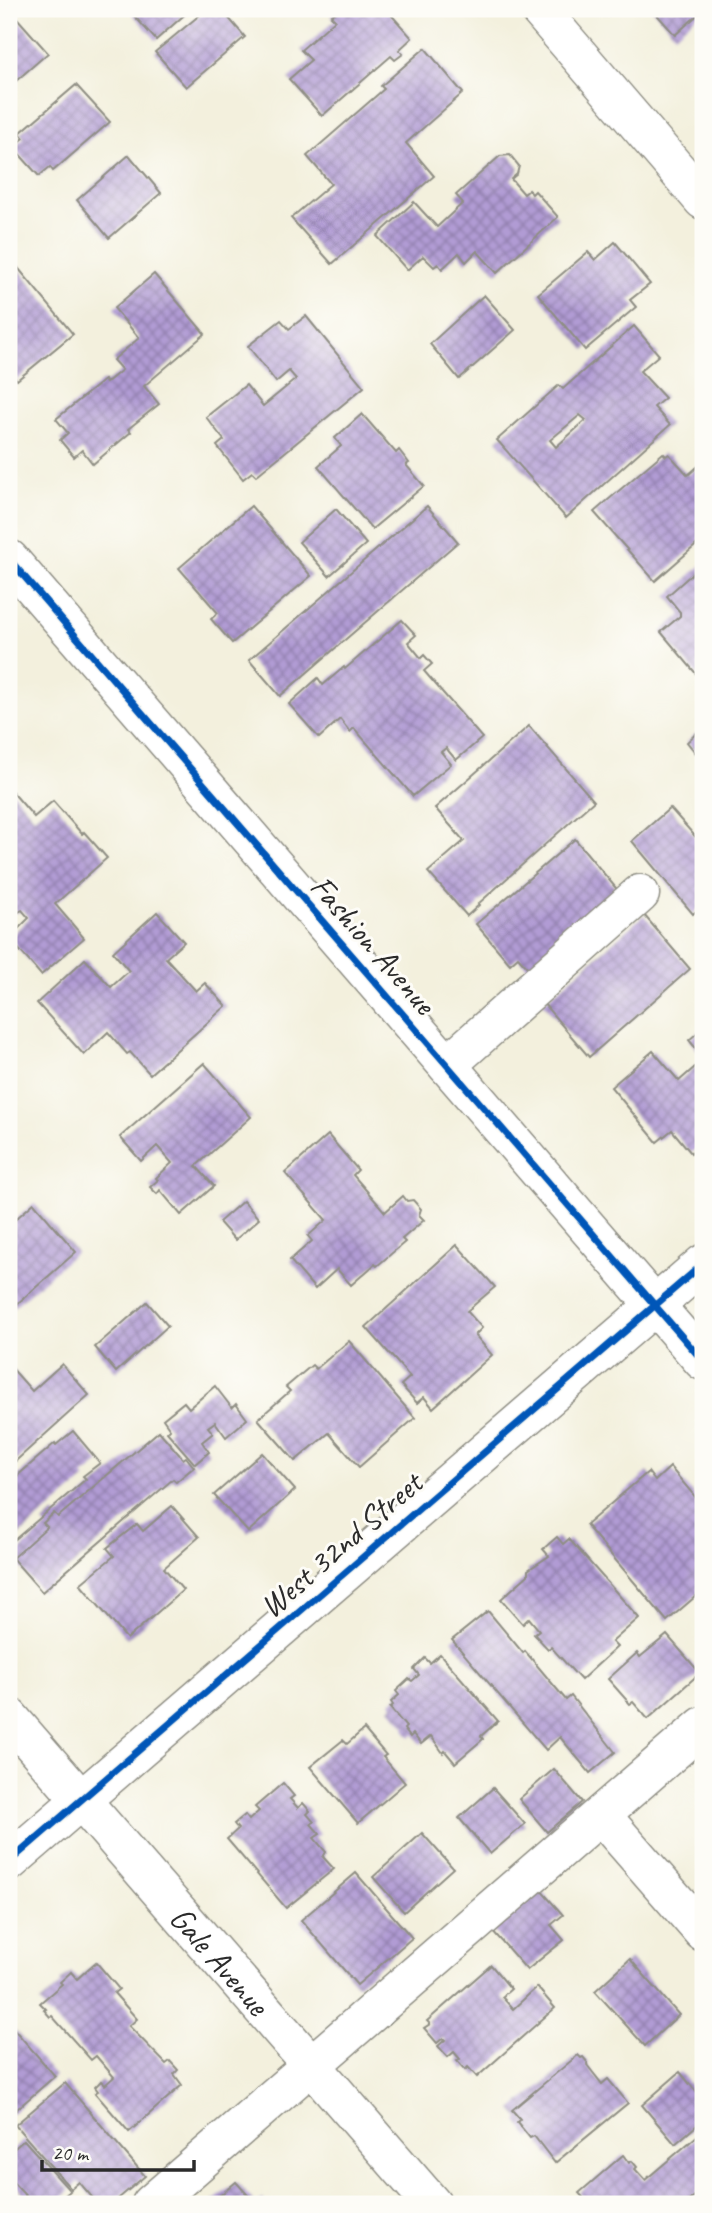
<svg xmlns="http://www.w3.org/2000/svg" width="712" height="2213" viewBox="0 0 712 2213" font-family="Caveat,sans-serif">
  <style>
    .building { fill: url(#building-cross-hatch); fill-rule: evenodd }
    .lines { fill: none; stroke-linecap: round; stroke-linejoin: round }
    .minor-casing { stroke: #8f8e84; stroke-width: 41 }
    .minor { stroke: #fff; stroke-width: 38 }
    .cycleway-casing { stroke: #fdfcf7; stroke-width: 11 }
    .cycleway { stroke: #0057b8; stroke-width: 7 }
    .labels { text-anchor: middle; stroke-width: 6; stroke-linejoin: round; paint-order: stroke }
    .street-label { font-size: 33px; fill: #2b2b2b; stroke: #fdfcf7 }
  </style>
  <defs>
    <pattern id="building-cross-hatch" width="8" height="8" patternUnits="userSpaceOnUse" patternTransform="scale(1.75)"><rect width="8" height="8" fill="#b19bd4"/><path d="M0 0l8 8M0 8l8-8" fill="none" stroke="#907fac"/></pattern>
  </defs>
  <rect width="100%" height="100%" fill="#fdfcf7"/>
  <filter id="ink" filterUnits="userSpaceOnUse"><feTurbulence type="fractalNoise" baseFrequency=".0143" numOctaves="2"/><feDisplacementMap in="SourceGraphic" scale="14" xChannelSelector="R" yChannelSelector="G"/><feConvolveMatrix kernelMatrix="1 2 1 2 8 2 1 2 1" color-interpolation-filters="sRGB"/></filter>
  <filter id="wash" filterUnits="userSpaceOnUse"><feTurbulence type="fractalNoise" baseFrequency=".00686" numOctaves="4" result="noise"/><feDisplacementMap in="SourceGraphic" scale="28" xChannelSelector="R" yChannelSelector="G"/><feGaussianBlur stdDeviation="1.57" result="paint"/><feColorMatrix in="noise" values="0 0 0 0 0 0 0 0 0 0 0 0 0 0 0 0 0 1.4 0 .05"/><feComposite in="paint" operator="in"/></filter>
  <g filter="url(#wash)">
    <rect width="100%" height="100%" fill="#f3f0dd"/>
    <g id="blocks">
      <g class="building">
        <path d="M 9,9 L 48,53 L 9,87 Z"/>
        <path d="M 128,9 L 191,9 L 156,40 Z"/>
        <path d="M 207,9 L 221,9 L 245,37 L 186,87 L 155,52 Z"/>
        <path d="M 339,9 L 344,12 L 348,9 L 386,9 L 412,38 L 399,50 L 403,54 L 395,60 L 391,56 L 322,116 L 289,79 L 311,60 L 301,50 L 335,20 L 331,16 Z"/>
        <path d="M 652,9 L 703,9 L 703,10 L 675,35 Z"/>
        <path d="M 425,48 L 463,93 L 406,143 L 434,176 L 332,264 L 291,218 L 331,184 L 307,156 L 384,89 L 381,86 Z"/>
        <path d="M 76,85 L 110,122 L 53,171 L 50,167 L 39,176 L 13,147 L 24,138 L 20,133 Z"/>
        <path d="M 129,155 L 161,193 L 109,238 L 77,200 Z"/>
        <path d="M 510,155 L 519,166 L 517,174 L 511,179 L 524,194 L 529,190 L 532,194 L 535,191 L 558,217 L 497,273 L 477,251 L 466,262 L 459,253 L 442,269 L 438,264 L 434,267 L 423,256 L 407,270 L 377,236 L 414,202 L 437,227 L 463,203 L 456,195 L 500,156 Z"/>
        <path d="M 615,242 L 650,284 L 630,300 L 636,307 L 585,350 L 538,294 L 588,252 L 595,260 Z"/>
        <path d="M 9,257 L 73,334 L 17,380 L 9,370 Z"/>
        <path d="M 154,274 L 205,334 L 144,386 L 159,404 L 128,429 L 131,432 L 93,464 L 82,450 L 74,457 L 60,440 L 68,433 L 56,419 L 104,380 L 106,383 L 122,370 L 113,360 L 139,338 L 114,308 Z"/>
        <path d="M 484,295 L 515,330 L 459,379 L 430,344 Z"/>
        <path d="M 306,316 L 364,387 L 256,476 L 252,472 L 243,479 L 217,446 L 224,440 L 206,417 L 246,385 L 263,406 L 296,379 L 289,371 L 276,382 L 248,346 L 281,320 L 289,329 Z"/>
        <path d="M 634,326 L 659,355 L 640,371 L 665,398 L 654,407 L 670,425 L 566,518 L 497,440 L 559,385 L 563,389 ZM 580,415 L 586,420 L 556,447 L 550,440 Z"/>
        <path d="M 362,414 L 396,453 L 399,450 L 409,463 L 406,465 L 424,486 L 372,529 L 318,466 L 341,446 L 335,438 Z"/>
        <path d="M 663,453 L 666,456 L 669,454 L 688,475 L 703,462 L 703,539 L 655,581 L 594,512 Z"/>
        <path d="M 251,506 L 311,576 L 232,643 L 211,619 L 218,613 L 179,568 Z"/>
        <path d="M 427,506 L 458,542 L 280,696 L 249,660 Z"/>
        <path d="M 336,509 L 366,544 L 329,576 L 299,542 Z"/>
        <path d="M 703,564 L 703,682 L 661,632 L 680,616 L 680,612 L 667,596 Z"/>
        <path d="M 402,620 L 416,635 L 408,642 L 421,658 L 424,655 L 432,664 L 424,671 L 482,738 L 456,760 L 446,748 L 441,752 L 451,764 L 413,796 L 354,728 L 350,732 L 340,719 L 319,738 L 289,704 L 318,678 L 323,685 L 344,667 L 345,669 Z"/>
        <path d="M 529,726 L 594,801 L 478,904 L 479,905 L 467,916 L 428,872 L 464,841 L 435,808 Z"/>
        <path d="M 703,727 L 703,762 L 687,742 Z"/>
        <path d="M 9,788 L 34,817 L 53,801 L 82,834 L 84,832 L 107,858 L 55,904 L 84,938 L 41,975 L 9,938 L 29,918 L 22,910 L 17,913 L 9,903 Z"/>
        <path d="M 670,808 L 701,843 L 703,841 L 703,905 L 693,914 L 632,841 Z"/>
        <path d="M 575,839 L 620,893 L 530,970 L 518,957 L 510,964 L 476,924 Z"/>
        <path d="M 157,912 L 184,942 L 166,958 L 196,991 L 205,983 L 226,1006 L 150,1074 L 130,1052 L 127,1054 L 108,1032 L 84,1055 L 37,1003 L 85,959 L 111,987 L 129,971 L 113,952 Z"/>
        <path d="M 644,915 L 690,969 L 589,1057 L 543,1003 Z"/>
        <path d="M 703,1028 L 703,1057 L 689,1040 Z"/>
        <path d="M 653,1051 L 679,1081 L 703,1060 L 703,1143 L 691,1153 L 672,1130 L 657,1142 L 611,1087 Z"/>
        <path d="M 204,1063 L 251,1117 L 196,1166 L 214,1186 L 181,1215 L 160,1190 L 157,1194 L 150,1187 L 158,1180 L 156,1178 L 172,1163 L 157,1146 L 141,1161 L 120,1137 Z"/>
        <path d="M 328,1135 L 358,1170 L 353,1175 L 385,1212 L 403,1196 L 407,1201 L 413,1200 L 421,1209 L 419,1215 L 424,1220 L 402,1239 L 405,1242 L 377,1266 L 375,1264 L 351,1285 L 337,1269 L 315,1289 L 290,1260 L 312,1241 L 308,1236 L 326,1220 L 285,1173 Z"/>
        <path d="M 243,1201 L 259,1219 L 235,1240 L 219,1222 Z"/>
        <path d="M 34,1203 L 76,1252 L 9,1311 L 9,1225 Z"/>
        <path d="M 457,1245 L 495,1287 L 467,1311 L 482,1328 L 475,1335 L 492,1355 L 433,1408 L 424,1397 L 417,1403 L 401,1385 L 410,1377 L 366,1327 Z"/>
        <path d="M 147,1302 L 168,1326 L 116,1372 L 95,1347 Z"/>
        <path d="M 349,1341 L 415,1418 L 359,1467 L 329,1433 L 295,1461 L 258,1419 L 290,1391 L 286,1387 L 312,1365 L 316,1369 Z"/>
        <path d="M 62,1364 L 89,1395 L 9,1467 L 9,1365 L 32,1391 Z"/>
        <path d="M 215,1386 L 232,1408 L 236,1404 L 247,1419 L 226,1437 L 215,1422 L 208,1427 L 213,1433 L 202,1442 L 209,1452 L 195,1464 L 167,1432 L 170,1429 L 163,1419 L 184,1402 L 189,1408 Z"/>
        <path d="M 73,1431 L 100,1463 L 83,1476 L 86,1479 L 13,1541 L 9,1536 L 9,1483 L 55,1443 L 56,1445 Z"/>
        <path d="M 159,1431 L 183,1459 L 186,1457 L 194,1467 L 176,1482 L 173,1479 L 42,1592 L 12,1558 L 47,1527 L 43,1523 L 54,1513 L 58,1517 Z"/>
        <path d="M 262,1453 L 295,1490 L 248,1532 L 214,1495 Z"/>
        <path d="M 670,1467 L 703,1506 L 703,1590 L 667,1621 L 586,1525 L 648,1472 L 655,1481 Z"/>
        <path d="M 172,1506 L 199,1537 L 164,1568 L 183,1590 L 127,1639 L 80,1584 L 114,1556 L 107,1548 L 137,1524 L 143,1531 Z"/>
        <path d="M 557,1537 L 563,1544 L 569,1539 L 639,1618 L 612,1642 L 617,1647 L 581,1680 L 551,1647 L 548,1649 L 534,1634 L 539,1630 L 529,1618 L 523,1624 L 501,1599 L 528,1575 L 528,1570 L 549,1556 L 543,1549 Z"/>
        <path d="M 488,1611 L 523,1653 L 525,1651 L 566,1700 L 571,1696 L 615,1752 L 590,1773 L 560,1737 L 546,1750 L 452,1640 Z"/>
        <path d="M 667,1635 L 700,1673 L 648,1719 L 633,1702 L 630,1704 L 608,1679 L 637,1653 L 640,1657 Z"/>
        <path d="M 440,1654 L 498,1721 L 481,1736 L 483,1739 L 455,1763 L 445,1751 L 443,1753 L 431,1736 L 421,1744 L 413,1734 L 410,1737 L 404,1729 L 406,1727 L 390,1708 L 393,1705 L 391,1702 L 399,1695 L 396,1691 L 409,1679 L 412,1681 L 419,1675 L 414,1669 L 425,1658 L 430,1663 Z"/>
        <path d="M 364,1729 L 386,1755 L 383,1757 L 405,1783 L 358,1823 L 310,1767 L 343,1740 L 347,1744 Z"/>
        <path d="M 554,1769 L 582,1802 L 547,1832 L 519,1799 Z"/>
        <path d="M 283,1783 L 294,1796 L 290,1799 L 298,1808 L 303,1803 L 310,1811 L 307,1814 L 314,1822 L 311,1824 L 320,1834 L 314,1838 L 326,1852 L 323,1857 L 334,1869 L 286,1908 L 227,1839 L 238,1829 L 234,1824 L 245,1815 L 249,1820 L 259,1811 L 255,1807 Z"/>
        <path d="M 493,1788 L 525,1824 L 490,1854 L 459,1818 Z"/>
        <path d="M 422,1833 L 453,1868 L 404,1912 L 373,1877 Z"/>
        <path d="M 356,1873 L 412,1938 L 357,1985 L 301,1920 Z"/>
        <path d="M 539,1888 L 563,1915 L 551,1925 L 564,1940 L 527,1970 L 492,1930 Z"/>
        <path d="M 630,1959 L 679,2015 L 645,2046 L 595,1991 Z"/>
        <path d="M 96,1962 L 119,1989 L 114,1993 L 137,2019 L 129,2026 L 166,2064 L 170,2061 L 178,2070 L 174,2074 L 182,2085 L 129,2132 L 95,2093 L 98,2091 L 95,2087 L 101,2081 L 105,2085 L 114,2077 L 96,2056 L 91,2060 L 52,2016 L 50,2017 L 44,2010 L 46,2009 L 40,2003 L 62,1984 L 60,1982 L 71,1972 L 77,1979 Z"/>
        <path d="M 491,1965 L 511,1989 L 502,1997 L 513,2009 L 537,1987 L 555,2008 L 477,2077 L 468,2067 L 465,2070 L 457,2061 L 460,2059 L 454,2052 L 448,2057 L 438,2046 L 445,2040 L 443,2038 L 437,2043 L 424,2028 L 430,2024 L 427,2021 Z"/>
        <path d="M 12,2027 L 55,2076 L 9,2116 L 9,2030 Z"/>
        <path d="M 578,2055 L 581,2058 L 583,2057 L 588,2063 L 587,2065 L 602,2084 L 608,2079 L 628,2103 L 555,2163 L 534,2136 L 530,2138 L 517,2122 L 520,2119 L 512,2110 Z"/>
        <path d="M 680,2072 L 703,2100 L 703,2120 L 675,2144 L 642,2105 Z"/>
        <path d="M 65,2083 L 145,2176 L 112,2204 L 98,2204 L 79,2182 L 71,2189 L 15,2125 Z"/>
        <path d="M 703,2131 L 703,2189 L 685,2204 L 589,2204 L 579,2193 L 623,2155 L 629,2163 L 632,2161 L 637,2167 L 635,2169 L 645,2180 Z"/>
        <path d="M 24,2140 L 70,2191 L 55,2204 L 33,2204 L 9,2178 L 9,2153 Z"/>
        <path d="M 236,2182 L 256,2204 L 262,2199 L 267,2204 L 210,2204 Z"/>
      </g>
    </g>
  </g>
  <g filter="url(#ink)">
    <use href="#blocks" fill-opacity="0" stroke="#8f8e84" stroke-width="2"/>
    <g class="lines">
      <g class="minor-casing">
        <g id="minor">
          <path d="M 539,9 L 703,200"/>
          <path d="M 9,559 L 703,1361"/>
          <path d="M 447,1065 L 640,894"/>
          <path id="s1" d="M 9,1717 L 432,2204"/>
          <path d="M 601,1815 L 703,1932"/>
          <path d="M 9,1862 L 703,1264"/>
          <path d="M 151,2204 L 703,1726"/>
        </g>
      </g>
      <use href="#minor" class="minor"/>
      <g class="cycleway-casing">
        <g id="cycleway">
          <path d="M 9,559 L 703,1361"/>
          <path d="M 9,1862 L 703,1264"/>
        </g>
      </g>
      <use href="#cycleway" class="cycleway"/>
    </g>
  </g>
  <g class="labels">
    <g class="street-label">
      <text transform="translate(374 944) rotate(49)" y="12">Fashion Avenue</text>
      <text transform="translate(340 1544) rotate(-41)" y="12">West 32nd Street</text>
      <text dy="12" stroke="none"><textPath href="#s1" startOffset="322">Gale Avenue</textPath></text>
    </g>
  </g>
  <rect width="712" height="2213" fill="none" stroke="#fdfcf7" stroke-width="35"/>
  <path d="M42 2160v10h152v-10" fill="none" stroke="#2b2b2b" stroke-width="3.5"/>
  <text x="52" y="2160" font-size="21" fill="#2b2b2b" stroke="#fdfcf7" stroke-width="5" paint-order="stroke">20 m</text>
</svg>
